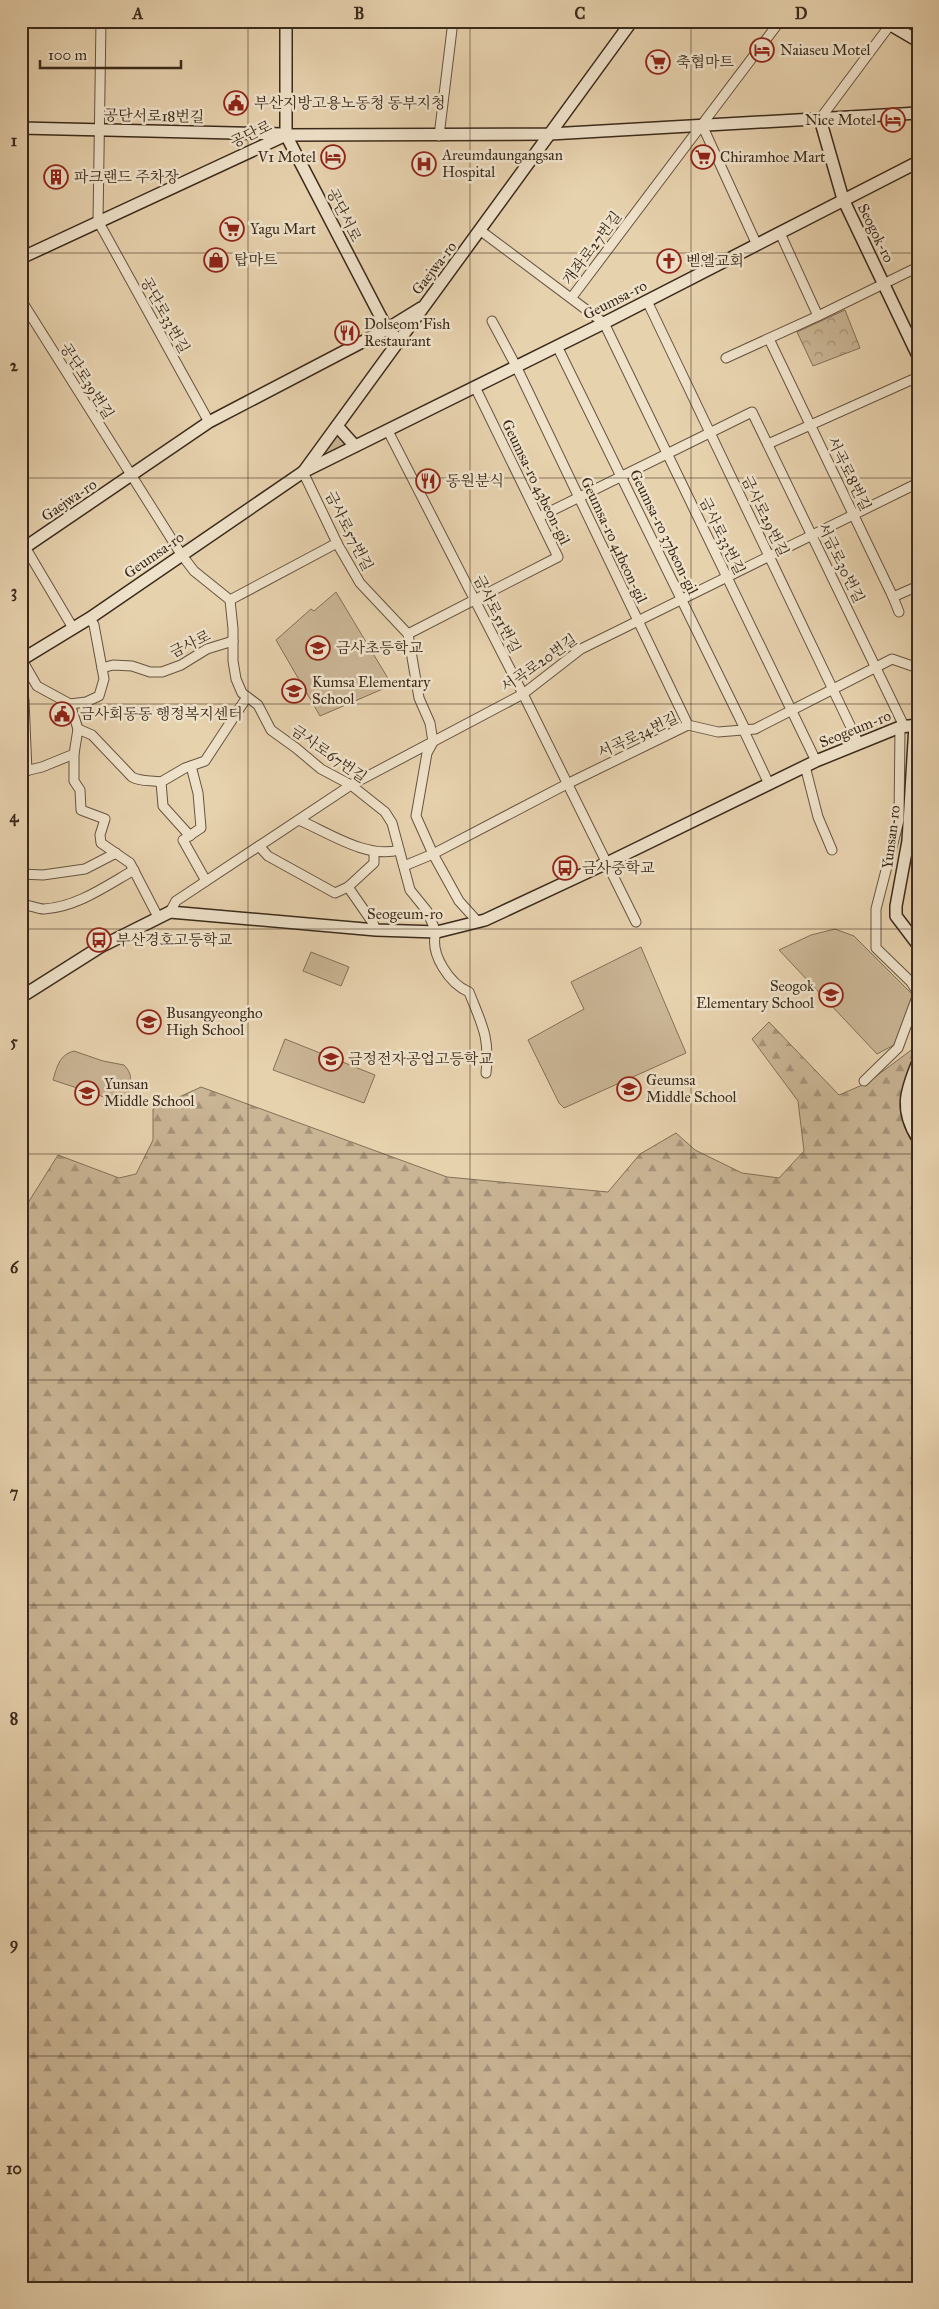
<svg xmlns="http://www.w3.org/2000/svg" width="939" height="2309" viewBox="0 0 939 2309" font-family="'IM FELL Great Primer','Noto Serif KR',serif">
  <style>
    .forest { fill: url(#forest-firs); stroke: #827058 }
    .park { fill: url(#park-crowns); stroke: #827058 }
    .pitch { fill: #cab595; stroke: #827058 }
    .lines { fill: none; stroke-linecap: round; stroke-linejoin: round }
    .street-casing { stroke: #665440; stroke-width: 11 }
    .secondary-casing { stroke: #3b2a1b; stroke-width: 14 }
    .street { stroke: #efe2ca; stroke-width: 9 }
    .secondary { stroke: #efe2ca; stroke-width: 11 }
    .grid { fill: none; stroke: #3b2a1b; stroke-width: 1; stroke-opacity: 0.55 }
    .labels { text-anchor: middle; stroke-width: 5; stroke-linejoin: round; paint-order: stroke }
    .poi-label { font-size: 15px; fill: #3b2a1b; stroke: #efe2ca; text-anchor: start }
    .street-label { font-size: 15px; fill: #3b2a1b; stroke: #efe2ca }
    .neatline { fill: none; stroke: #3b2a1b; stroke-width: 2 }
    .grid-label { font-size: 16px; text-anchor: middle; font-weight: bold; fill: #3b2a1b }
  </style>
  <defs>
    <pattern id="forest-firs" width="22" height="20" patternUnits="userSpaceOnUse" patternTransform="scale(1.25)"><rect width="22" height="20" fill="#cab595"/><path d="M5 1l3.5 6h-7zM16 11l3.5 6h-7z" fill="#a59379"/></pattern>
    <pattern id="park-crowns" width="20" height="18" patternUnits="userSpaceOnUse" patternTransform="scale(1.25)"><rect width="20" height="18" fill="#cab595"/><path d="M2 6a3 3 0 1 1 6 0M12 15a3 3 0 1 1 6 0" fill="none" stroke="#a59379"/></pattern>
  </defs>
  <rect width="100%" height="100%" fill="#e7d2ae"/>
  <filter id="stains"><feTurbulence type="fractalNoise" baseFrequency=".004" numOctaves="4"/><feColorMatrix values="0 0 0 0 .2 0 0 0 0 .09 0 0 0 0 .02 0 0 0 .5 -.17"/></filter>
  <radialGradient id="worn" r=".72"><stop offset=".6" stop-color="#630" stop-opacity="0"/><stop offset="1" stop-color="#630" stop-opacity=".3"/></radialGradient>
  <g class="forest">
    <path d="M 338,435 L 348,445 L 318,461 Z"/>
    <path d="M 769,1022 L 839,1095 L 867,1083 L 918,1045 L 918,2288 L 21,2288 L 21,1214 L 58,1155 L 119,1178 L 136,1174 L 153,1140 L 153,1109 L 201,1087 L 447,1177 L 608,1192 L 640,1154 L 676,1133 L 695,1150 L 742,1173 L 779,1178 L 804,1151 L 798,1101 L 752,1039 Z"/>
  </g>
  <path class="park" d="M 845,310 L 860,348 L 813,366 L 797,332 Z"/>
  <g class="pitch">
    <path d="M 336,592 L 392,685 L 320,716 L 276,640 L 311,609 L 314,611 Z"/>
    <path d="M 835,929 L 854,936 L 913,995 L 907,1017 L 894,1045 L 877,1054 L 779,950 L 811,935 Z"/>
    <path d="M 641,947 L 686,1053 L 564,1108 L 559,1103 L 528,1040 L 584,1009 L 571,982 Z"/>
    <path d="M 311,952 L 349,967 L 341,986 L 303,971 Z"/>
    <path d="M 285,1039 L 375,1075 L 364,1103 L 273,1070 Z"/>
    <path d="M 74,1051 L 103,1061 L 124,1065 C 136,1077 129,1089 125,1104 L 53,1080 C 57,1067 59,1055 74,1051 Z"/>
  </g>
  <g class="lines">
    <g class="street-casing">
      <g id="street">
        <path d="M 101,21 L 98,221 L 209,422"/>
        <path d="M 820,119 L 890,25 L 895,21"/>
        <path d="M 702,125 L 757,245"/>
        <path d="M 439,136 L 453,21"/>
        <path d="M 481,231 L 604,323 L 816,761"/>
        <path d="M 780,233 L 818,316"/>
        <path d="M 572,297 L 780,21"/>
        <path d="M 21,300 L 181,554 L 194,571 L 230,600 L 233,629 L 233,661 L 236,679 L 242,693 L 258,705 L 271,730 L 296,748 L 321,769 L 351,785 L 385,812 L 392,823 L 410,890 L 427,911 L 436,932 C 429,954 450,984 469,992 C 482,1025 490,1037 486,1073"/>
        <path d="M 647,301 L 859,744"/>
        <path d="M 492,321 L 516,366 L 688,725"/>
        <path d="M 769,339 L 893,597 L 918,586"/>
        <path d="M 557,346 L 746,731"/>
        <path d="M 726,358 L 818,316 L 918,267"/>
        <path d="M 388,431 L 523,694 L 636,922"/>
        <path d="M 768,444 L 918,377"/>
        <path d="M 303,472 L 338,545 L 360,583 L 408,634 L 419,698 L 430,723 L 433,742 L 427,753 L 416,816 L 433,854 L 459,901 L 478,922"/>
        <path d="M 539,517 L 752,412 L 904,726"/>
        <path d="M 25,547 L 73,628"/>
        <path d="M 893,597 L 899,612"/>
        <path d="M 230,600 L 337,543"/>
        <path d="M 408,634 L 558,557 L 475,387"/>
        <path d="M 22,660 L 37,686 L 70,704 L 78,729"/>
        <path d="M 102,668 L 113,665 L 132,666 L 150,672 L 162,672 L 181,665 L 207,649 L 233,641"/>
        <path d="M 21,691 L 24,700 L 27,771"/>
        <path d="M 70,704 L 86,702 L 99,696 L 104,679 L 94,625 L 90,618"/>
        <path d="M 900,727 L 899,820 L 876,909 L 876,948 L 911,982 L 918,993"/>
        <path d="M 744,731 L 769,784"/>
        <path d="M 74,754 L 74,781 L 80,790 L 81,810 L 105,819 L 100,835 L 101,843 L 130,863 L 158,917"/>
        <path d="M 191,766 L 198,793 L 201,828 L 183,840 L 206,881"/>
        <path d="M 805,766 L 818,817 L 832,850"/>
        <path d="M 21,772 L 42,767 L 74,754 L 78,729 L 92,735 L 132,777 C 141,782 151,780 161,782"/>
        <path d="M 161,782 L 185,768 L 205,761 L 247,697"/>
        <path d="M 161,782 L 163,806 L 190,836"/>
        <path d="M 299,820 C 329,833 367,859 399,850"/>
        <path d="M 259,846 L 268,856 L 335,893 L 348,887 L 374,863 L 374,852"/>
        <path d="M 404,866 L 433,854 L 567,784 L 688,725 L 718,732 L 755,729 L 892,659 L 918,668"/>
        <path d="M 21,874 L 43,875 L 85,869 L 116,853"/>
        <path d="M 348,887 L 373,923 L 376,930"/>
        <path d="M 21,905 C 30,904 36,909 44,909 C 77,907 106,886 134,870"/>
        <path d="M 170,912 L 176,901 L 351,785 L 523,694 L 581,649 L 918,483"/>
        <path d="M 864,1081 L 898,1048 L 918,994"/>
      </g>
    </g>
    <g class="secondary-casing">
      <g id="secondary">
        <path d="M 286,21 L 286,135 L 387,329 L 400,342"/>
        <path d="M 884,21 L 918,41"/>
        <path d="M 820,119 L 843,199 L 918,356"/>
        <path d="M 21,128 L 282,134"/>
        <path d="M 21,258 L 286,135 L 550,134 L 918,113"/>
        <path d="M 337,426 L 355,446"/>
        <path d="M 304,471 L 632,21"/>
        <path d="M 21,550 L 209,422 L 387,329 L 421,308"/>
        <path d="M 21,660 L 90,618 L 303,472 L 604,323 L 918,162"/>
        <path d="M 915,725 L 908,841 L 896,906 L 896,916 L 918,945"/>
        <path d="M 21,997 L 100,947 L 170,912 L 376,930 L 437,932 L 485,920 L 607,863 L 816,761 L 900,727 L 918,725"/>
        <path d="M 918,1062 C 905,1093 900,1110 918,1139"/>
      </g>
    </g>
    <use href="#street" class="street"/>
    <use href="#secondary" class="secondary"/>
  </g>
  <path class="grid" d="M 248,21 L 248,2288M 470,21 L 470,2288M 691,21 L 691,2288M 21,253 L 918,253M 21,478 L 918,478M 21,704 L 918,704M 21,929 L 918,929M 21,1154 L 918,1154M 21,1380 L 918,1380M 21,1605 L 918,1605M 21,1831 L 918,1831M 21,2056 L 918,2056"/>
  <defs>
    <g id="hotel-ring" transform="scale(1.25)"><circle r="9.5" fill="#efe2ca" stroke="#8f2418" stroke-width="1.5"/><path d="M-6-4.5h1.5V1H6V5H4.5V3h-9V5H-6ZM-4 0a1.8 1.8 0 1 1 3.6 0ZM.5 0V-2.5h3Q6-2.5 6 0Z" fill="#8f2418"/></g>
    <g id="supermarket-ring" transform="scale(1.25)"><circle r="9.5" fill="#efe2ca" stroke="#8f2418" stroke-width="1.5"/><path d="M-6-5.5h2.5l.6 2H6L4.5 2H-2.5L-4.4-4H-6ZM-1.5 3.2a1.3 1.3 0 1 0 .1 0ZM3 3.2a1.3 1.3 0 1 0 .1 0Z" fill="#8f2418"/></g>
    <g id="civic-ring" transform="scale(1.25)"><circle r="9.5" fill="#efe2ca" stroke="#8f2418" stroke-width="1.5"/><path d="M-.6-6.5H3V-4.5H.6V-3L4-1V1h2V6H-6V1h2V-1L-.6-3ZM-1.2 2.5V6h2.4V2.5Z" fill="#8f2418"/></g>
    <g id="hospital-ring" transform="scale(1.25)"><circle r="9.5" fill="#efe2ca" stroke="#8f2418" stroke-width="1.5"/><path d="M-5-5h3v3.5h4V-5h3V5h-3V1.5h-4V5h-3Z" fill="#8f2418"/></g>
    <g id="building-ring" transform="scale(1.25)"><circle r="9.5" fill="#efe2ca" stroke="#8f2418" stroke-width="1.5"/><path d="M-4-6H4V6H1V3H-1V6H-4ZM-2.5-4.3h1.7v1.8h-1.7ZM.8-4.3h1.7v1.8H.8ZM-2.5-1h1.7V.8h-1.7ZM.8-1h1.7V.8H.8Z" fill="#8f2418"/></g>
    <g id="shop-ring" transform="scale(1.25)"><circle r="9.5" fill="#efe2ca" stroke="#8f2418" stroke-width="1.5"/><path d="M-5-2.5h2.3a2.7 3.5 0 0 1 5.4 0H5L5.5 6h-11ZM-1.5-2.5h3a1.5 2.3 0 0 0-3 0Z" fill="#8f2418"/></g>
    <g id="church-ring" transform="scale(1.25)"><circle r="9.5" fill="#efe2ca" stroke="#8f2418" stroke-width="1.5"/><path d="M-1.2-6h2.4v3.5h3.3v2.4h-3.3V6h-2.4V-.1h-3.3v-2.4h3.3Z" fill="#8f2418"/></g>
    <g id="restaurant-ring" transform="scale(1.25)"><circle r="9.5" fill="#efe2ca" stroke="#8f2418" stroke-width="1.5"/><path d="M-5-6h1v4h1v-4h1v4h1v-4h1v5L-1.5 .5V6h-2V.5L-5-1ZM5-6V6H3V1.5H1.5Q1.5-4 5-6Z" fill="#8f2418"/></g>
    <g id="school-ring" transform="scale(1.25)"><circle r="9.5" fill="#efe2ca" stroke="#8f2418" stroke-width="1.5"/><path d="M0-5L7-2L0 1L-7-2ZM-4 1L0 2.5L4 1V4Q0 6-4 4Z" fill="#8f2418"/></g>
    <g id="bus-ring" transform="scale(1.25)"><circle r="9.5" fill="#efe2ca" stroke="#8f2418" stroke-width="1.5"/><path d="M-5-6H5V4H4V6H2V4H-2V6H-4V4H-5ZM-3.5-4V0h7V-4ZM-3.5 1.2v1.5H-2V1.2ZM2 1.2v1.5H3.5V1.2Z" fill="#8f2418"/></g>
  </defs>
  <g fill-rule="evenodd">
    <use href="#hotel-ring" x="762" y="50"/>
    <use href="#supermarket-ring" x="658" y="62"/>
    <use href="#civic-ring" x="236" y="103"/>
    <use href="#hotel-ring" x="893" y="120"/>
    <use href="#hotel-ring" x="333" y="157"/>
    <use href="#supermarket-ring" x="703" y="157"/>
    <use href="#hospital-ring" x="424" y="164"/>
    <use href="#building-ring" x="56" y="177"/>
    <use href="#supermarket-ring" x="232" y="229"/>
    <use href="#shop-ring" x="216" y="260"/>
    <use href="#church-ring" x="669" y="261"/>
    <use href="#restaurant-ring" x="347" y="333"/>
    <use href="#restaurant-ring" x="428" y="481"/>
    <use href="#school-ring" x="318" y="648"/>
    <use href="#school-ring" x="294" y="691"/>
    <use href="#civic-ring" x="62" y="714"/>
    <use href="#bus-ring" x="565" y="868"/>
    <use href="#bus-ring" x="99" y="940"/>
    <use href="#school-ring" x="831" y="995"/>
    <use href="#school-ring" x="149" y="1022"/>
    <use href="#school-ring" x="331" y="1059"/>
    <use href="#school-ring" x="629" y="1089"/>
    <use href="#school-ring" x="87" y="1093"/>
  </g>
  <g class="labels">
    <g class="poi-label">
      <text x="780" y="55">Naiaseu Motel</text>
      <text x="676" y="67">축협마트</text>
      <text x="254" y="108">부산지방고용노동청 동부지청</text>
      <text x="876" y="125" text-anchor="end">Nice Motel</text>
      <text x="442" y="160">Areumdaungangsan<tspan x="442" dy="17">Hospital</tspan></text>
      <text x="316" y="162" text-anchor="end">V1 Motel</text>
      <text x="720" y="162">Chiramhoe Mart</text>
      <text x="74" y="182">파크랜드 주차장</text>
      <text x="250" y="234">Yagu Mart</text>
      <text x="234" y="265">탑마트</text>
      <text x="686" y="266">벧엘교회</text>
      <text x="364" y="329">Dolseom Fish<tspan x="364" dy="17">Restaurant</tspan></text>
      <text x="446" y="486">동원분식</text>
      <text x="336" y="653">금사초등학교</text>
      <text x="312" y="687">Kumsa Elementary<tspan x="312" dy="17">School</tspan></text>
      <text x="80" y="719">금사회동동 행정복지센터</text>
      <text x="582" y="873">금사중학교</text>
      <text x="116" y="945">부산경호고등학교</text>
      <text x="814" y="991" text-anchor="end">Seogok<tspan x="814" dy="17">Elementary School</tspan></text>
      <text x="166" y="1018">Busangyeongho<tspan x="166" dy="17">High School</tspan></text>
      <text x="348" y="1064">금정전자공업고등학교</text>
      <text x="646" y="1085">Geumsa<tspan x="646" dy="17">Middle School</tspan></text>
      <text x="104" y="1089">Yunsan<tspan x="104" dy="17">Middle School</tspan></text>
    </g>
    <g class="street-label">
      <text transform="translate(154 116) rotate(1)" y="5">공단서로18번길</text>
      <text transform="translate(251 134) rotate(-25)" y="5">공단로</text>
      <text transform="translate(344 215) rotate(63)" y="5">공단서로</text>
      <text transform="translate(876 233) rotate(64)" y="5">Seogok-ro</text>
      <text transform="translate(592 248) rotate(-53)" y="5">개좌로27번길</text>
      <text transform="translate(434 268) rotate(-52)" y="5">Gaejwa-ro</text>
      <text transform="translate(615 300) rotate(-27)" y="5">Geumsa-ro</text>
      <text transform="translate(165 315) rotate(61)" y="5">공단로33번길</text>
      <text transform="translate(87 381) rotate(58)" y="5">공단로39번길</text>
      <text transform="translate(849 474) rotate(64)" y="5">서곡로8번길</text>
      <text transform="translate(536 482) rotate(64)" y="5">Geumsa-ro 43beon-gil</text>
      <text transform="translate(69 500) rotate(-34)" y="5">Gaejwa-ro</text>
      <text transform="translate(765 516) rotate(64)" y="5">금사로29번길</text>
      <text transform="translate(349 531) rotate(63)" y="5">금사로57번길</text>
      <text transform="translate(664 532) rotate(64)" y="5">Geumsa-ro 37beon-gil</text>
      <text transform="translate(722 536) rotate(64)" y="5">금사로33번길</text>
      <text transform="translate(614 540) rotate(65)" y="5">Geumsa-ro 41beon-gil</text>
      <text transform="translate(154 555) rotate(-35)" y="5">Geumsa-ro</text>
      <text transform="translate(841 563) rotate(64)" y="5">서금로30번길</text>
      <text transform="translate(497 614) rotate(63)" y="5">금사로51번길</text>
      <text transform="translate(190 644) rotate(-26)" y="5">금사로</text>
      <text transform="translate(539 663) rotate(-35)" y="5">서곡로20번길</text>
      <text transform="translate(855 729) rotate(-22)" y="5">Seogeum-ro</text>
      <text transform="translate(638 735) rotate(-25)" y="5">서곡로34번길</text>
      <text transform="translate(329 754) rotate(35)" y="5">금사로67번길</text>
      <text transform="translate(891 837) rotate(-83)" y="5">Yunsan-ro</text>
      <text x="405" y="919">Seogeum-ro</text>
    </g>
  </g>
  <rect width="939" height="2309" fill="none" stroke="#e7d2ae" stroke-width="55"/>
  <path d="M40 60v8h141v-8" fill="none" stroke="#3b2a1b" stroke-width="2.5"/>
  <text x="48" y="60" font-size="15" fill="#3b2a1b" stroke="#efe2ca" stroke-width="4" paint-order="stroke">100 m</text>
  <rect x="28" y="28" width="884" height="2254" class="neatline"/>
  <g class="grid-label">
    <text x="138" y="19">A</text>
    <text x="359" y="19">B</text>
    <text x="580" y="19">C</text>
    <text x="801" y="19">D</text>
    <text x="14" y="146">1</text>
    <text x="14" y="371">2</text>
    <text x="14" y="597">3</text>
    <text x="14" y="822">4</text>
    <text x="14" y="1047">5</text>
    <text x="14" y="1273">6</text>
    <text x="14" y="1498">7</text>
    <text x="14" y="1724">8</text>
    <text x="14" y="1949">9</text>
    <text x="14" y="2174">10</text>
  </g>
  <rect width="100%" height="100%" filter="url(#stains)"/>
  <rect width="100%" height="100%" fill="url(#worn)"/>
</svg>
